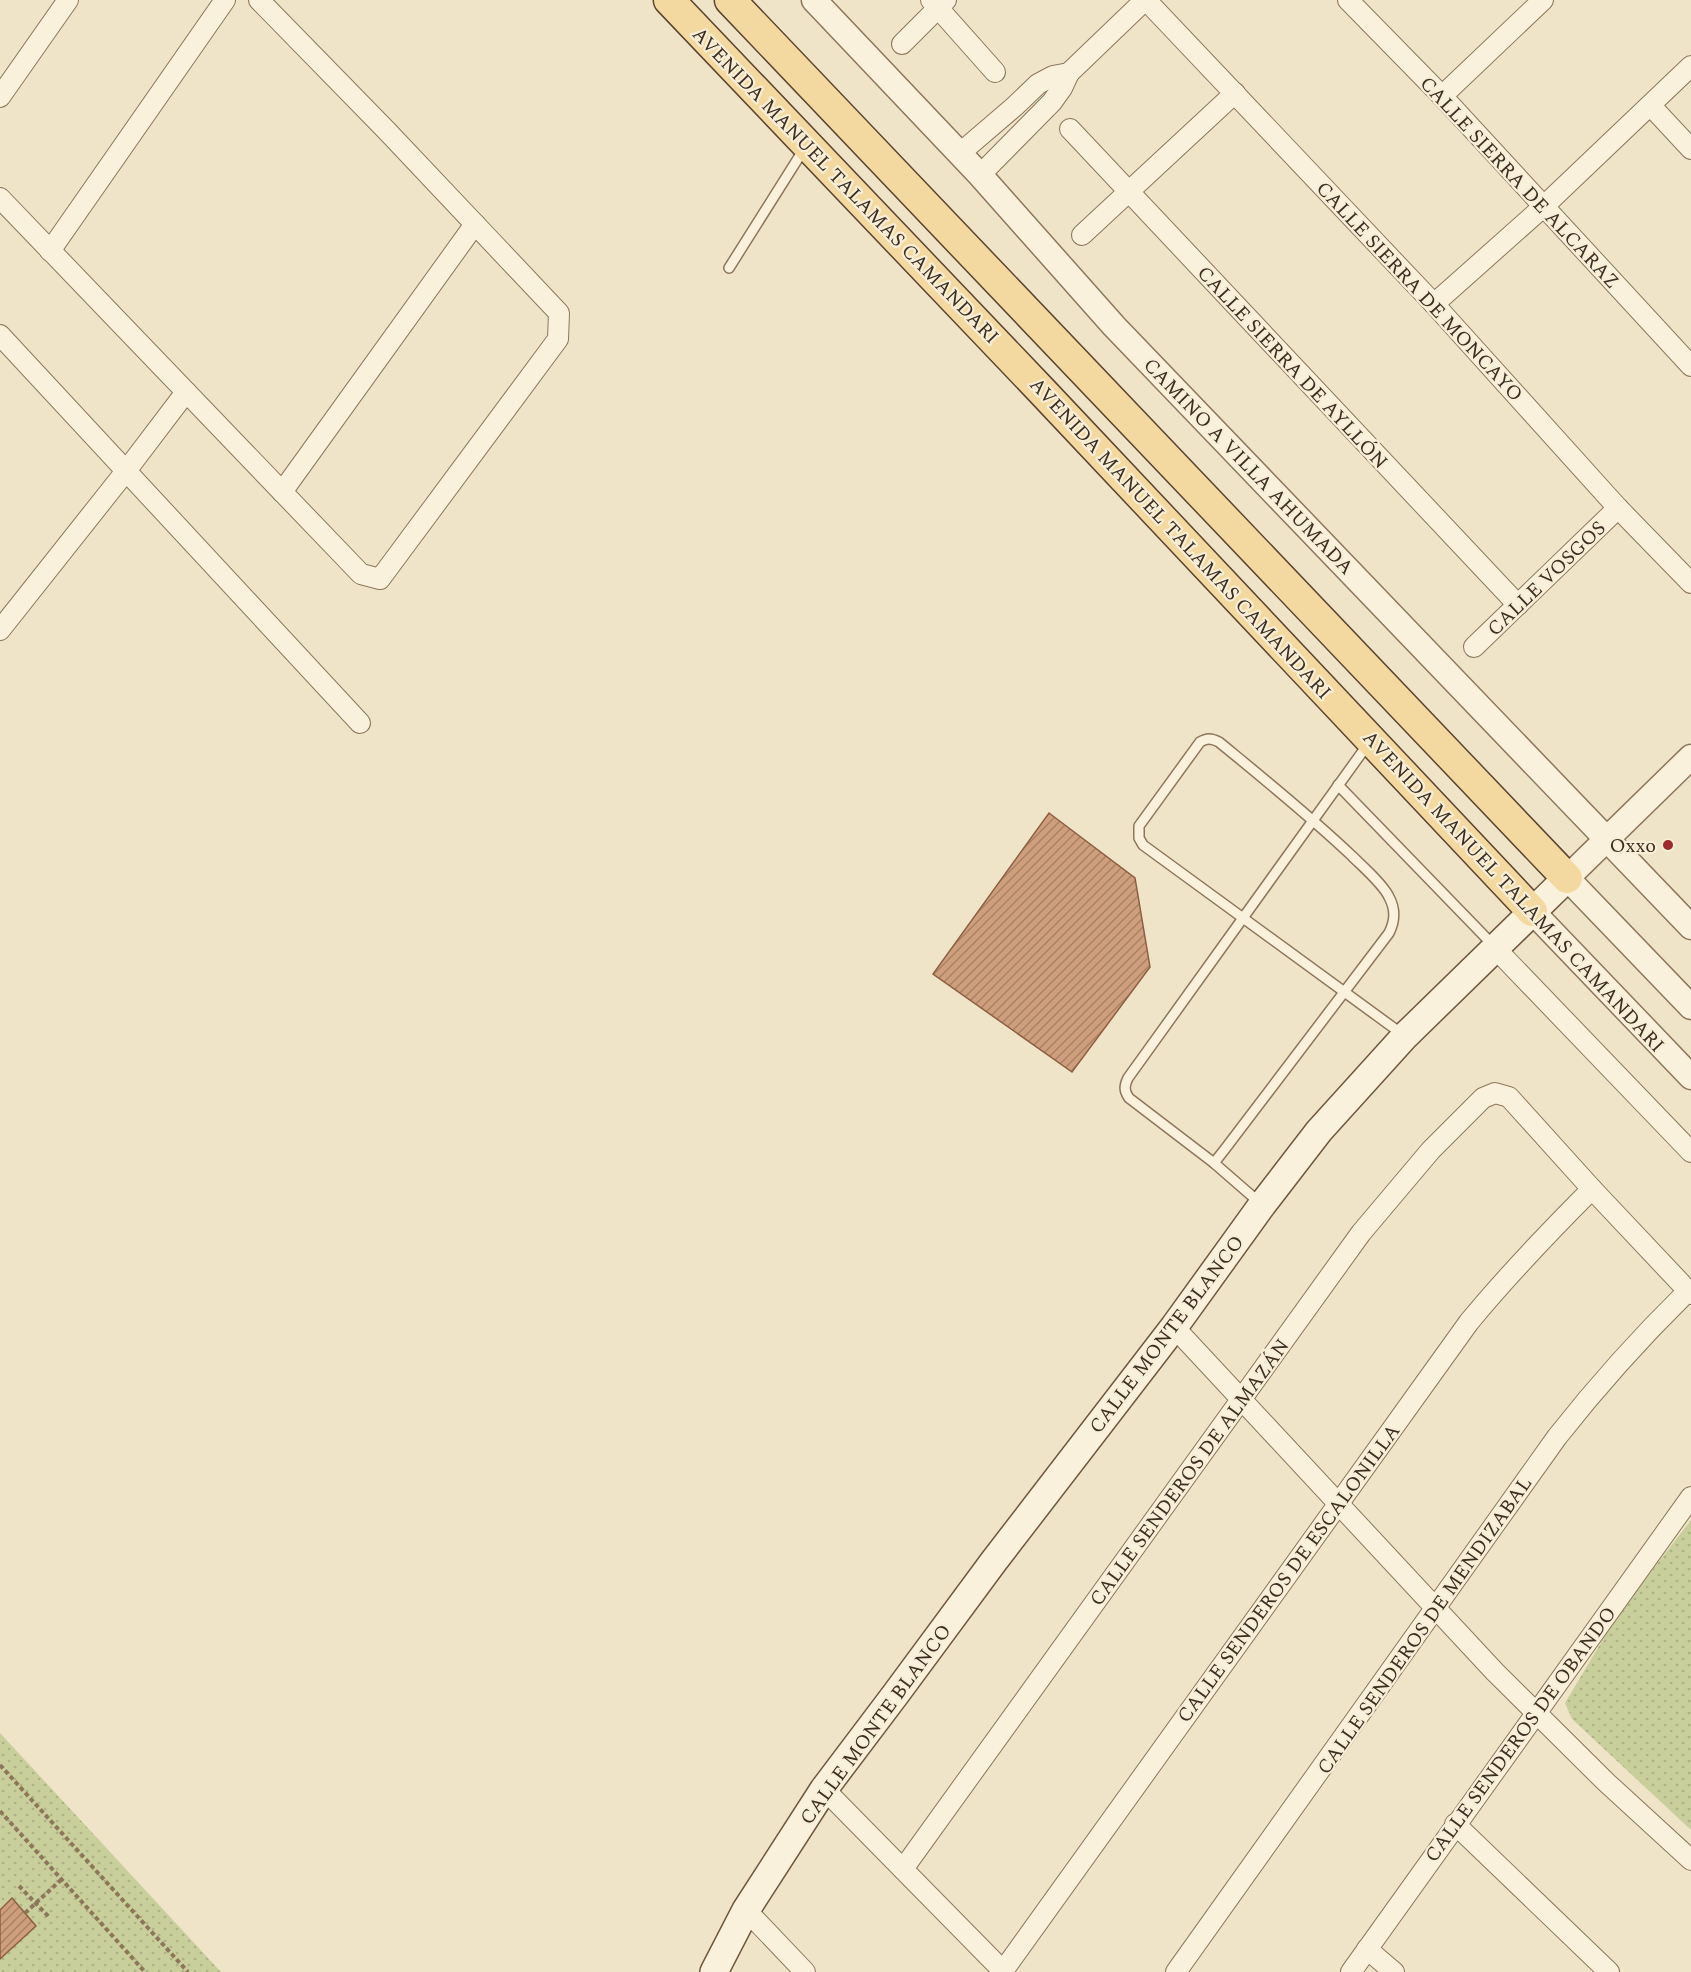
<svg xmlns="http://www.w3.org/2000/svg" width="1691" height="1972" viewBox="0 0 1691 1972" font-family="Spectral,serif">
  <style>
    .park { fill: url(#park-dots) }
    .building { fill: url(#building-hatch); stroke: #8d5f41; stroke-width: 1.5 }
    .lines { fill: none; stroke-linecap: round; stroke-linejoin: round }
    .service-casing { stroke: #8d765c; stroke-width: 12 }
    .minor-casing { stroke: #8d765c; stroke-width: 22 }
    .tertiary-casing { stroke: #8d765c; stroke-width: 27 }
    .secondary-casing { stroke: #6f573f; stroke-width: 30 }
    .primary-casing { stroke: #5b4430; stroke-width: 33 }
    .path { stroke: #8d765c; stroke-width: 4; stroke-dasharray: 4.5 3; stroke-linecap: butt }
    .service { stroke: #faf1dc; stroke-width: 9 }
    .minor { stroke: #faf1dc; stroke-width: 20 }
    .tertiary { stroke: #faf1dc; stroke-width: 24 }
    .secondary { stroke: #faf1dc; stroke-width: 27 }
    .primary { stroke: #f3d9a0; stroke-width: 30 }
    .poi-dot { fill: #9e2a2b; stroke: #f7eed8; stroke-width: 2 }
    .labels { text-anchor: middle; stroke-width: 4.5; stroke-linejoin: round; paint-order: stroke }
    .street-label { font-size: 20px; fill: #3d2e20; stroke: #f7eed8 }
    .poi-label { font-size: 20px; fill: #3d2e20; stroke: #f7eed8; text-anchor: end }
  </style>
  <defs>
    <pattern id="park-dots" width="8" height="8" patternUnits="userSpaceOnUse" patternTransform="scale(1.5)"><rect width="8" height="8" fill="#c9cf9b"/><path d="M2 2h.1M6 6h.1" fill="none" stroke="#aeb285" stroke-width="1.8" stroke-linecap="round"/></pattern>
    <pattern id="building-hatch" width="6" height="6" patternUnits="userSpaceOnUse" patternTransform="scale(1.5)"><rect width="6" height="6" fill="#cf9f7d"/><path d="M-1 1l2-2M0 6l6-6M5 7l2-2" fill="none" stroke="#a98266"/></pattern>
  </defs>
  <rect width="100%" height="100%" fill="#f0e4c8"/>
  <g class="park">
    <path d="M 1691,1520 L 1691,1830 L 1572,1719 L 1565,1703 L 1618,1614 Z"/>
    <path d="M 0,1733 L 221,1972 L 0,1972 Z"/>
  </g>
  <g class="building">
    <path d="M 1049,813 L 1135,878 L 1150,967 L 1072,1072 L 933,974 Z"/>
    <path d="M 12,1898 L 36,1926 L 0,1959 L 0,1910 Z"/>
  </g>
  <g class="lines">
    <g class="service-casing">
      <g id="service">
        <path d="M 729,268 L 804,149"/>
        <path d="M 1368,744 C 1288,855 1208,966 1128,1078 C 1124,1086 1124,1091 1129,1098 L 1214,1163 L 1225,1149 L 1389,933 C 1395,921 1396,910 1389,897 C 1383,884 1363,867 1352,856 C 1310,816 1264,779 1219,742 C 1211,738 1207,738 1200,742 L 1139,826 L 1139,838 L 1143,845 C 1230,908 1316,971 1402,1034"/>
        <path d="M 1338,785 L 1493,945"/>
        <path d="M 1214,1163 L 1260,1203"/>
      </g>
    </g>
    <g class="minor-casing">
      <g id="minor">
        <path d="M 931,0 L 995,72"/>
        <path d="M 1146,0 L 1434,304 L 1618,508 L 1691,583"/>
        <path d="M 1348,0 L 1442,96 L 1691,366"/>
        <path d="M 902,44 L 946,0"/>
        <path d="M 1442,96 L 1543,0"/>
        <path d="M 0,97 L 68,0"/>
        <path d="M 1651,106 L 1691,149"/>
        <path d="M 1070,129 L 1518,605"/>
        <path d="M 959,154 L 1015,106 L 1038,84 L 1053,76 L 1069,73"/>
        <path d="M 980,175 L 1052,102 L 1062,88 L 1069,73 L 1145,0"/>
        <path d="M 0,198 L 361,574 L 380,579 L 558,339 L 559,313 L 387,131 L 259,0"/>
        <path d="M 1082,235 L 1235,93"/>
        <path d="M 50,251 L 225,0"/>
        <path d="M 1434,304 L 1543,207 L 1691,66"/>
        <path d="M 0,335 L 360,723"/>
        <path d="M 282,492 L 475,224"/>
        <path d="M 0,630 L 126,471 L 186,392"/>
        <path d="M 1474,647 L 1618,508"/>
        <path d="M 1495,948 L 1691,1152"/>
        <path d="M 1174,1327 L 1495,1672 L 1607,1783 L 1691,1860"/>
        <path d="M 824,1789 L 1004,1972"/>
        <path d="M 1455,1824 L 1609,1972"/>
        <path d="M 903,1869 L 1361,1233 L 1431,1150 L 1483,1098 L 1495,1093 L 1509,1097 L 1592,1189 L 1691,1294"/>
        <path d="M 746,1910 L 805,1972"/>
        <path d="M 1367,1949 L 1394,1972"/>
        <path d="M 1003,1971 L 1469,1322 C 1508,1275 1549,1232 1592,1189"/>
        <path d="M 1176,1972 L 1557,1437 C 1598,1385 1641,1337 1688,1291"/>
        <path d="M 1351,1972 L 1691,1497"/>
      </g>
    </g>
    <g class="tertiary-casing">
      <g id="tertiary">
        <path d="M 814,0 L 980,175 L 1114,326 L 1691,927"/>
        <path d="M 1691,757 L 1567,878 L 1691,1007"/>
        <path d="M 1532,911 L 1691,1077"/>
      </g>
    </g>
    <g class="secondary-casing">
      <path id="secondary" d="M 714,1972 L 746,1910 L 824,1789 L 895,1695 L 994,1561 L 1174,1327 L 1262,1205 L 1319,1131 L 1405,1036 L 1567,878"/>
    </g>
    <g class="primary-casing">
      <g id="primary">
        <path d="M 669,0 L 1040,389 L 1532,911"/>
        <path d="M 730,0 L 1567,878"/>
      </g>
    </g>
    <g class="path">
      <path d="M 0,1765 L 188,1972"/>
      <path d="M 0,1811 L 145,1972"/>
      <path d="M 19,1886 L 50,1918"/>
      <path d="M 25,1913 L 62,1879"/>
    </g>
    <use href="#service" class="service"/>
    <use href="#minor" class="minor"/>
    <use href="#tertiary" class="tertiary"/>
    <use href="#secondary" class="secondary"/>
    <use href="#primary" class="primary"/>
  </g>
  <circle class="poi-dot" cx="1668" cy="845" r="6"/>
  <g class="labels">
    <g class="street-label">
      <text transform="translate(1520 182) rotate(47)" y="7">CALLE SIERRA DE ALCARAZ</text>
      <text transform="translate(846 185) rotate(46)" y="7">AVENIDA MANUEL TALAMAS CAMANDARI</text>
      <text transform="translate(1420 291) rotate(47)" y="7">CALLE SIERRA DE MONCAYO</text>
      <text transform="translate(1293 367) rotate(47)" y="7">CALLE SIERRA DE AYLLÓN</text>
      <text transform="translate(1249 466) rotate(46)" y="7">CAMINO A VILLA AHUMADA</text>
      <text transform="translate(1181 538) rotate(47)" y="7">AVENIDA MANUEL TALAMAS CAMANDARI</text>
      <text transform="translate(1546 578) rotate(-44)" y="7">CALLE VOSGOS</text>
      <text transform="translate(1514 891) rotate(47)" y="7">AVENIDA MANUEL TALAMAS CAMANDARI</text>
      <text transform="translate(1166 1334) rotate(-53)" y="7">CALLE MONTE BLANCO</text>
      <text transform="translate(1189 1472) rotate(-54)" y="7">CALLE SENDEROS DE ALMAZÁN</text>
      <text transform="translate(1288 1573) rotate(-54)" y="7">CALLE SENDEROS DE ESCALONILLA</text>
      <text transform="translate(1424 1625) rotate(-55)" y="7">CALLE SENDEROS DE MENDIZABAL</text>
      <text transform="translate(875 1724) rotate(-54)" y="7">CALLE MONTE BLANCO</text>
      <text transform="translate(1520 1734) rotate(-54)" y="7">CALLE SENDEROS DE OBANDO</text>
    </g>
    <g class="poi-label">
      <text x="1656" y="852">Oxxo</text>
    </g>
  </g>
</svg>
